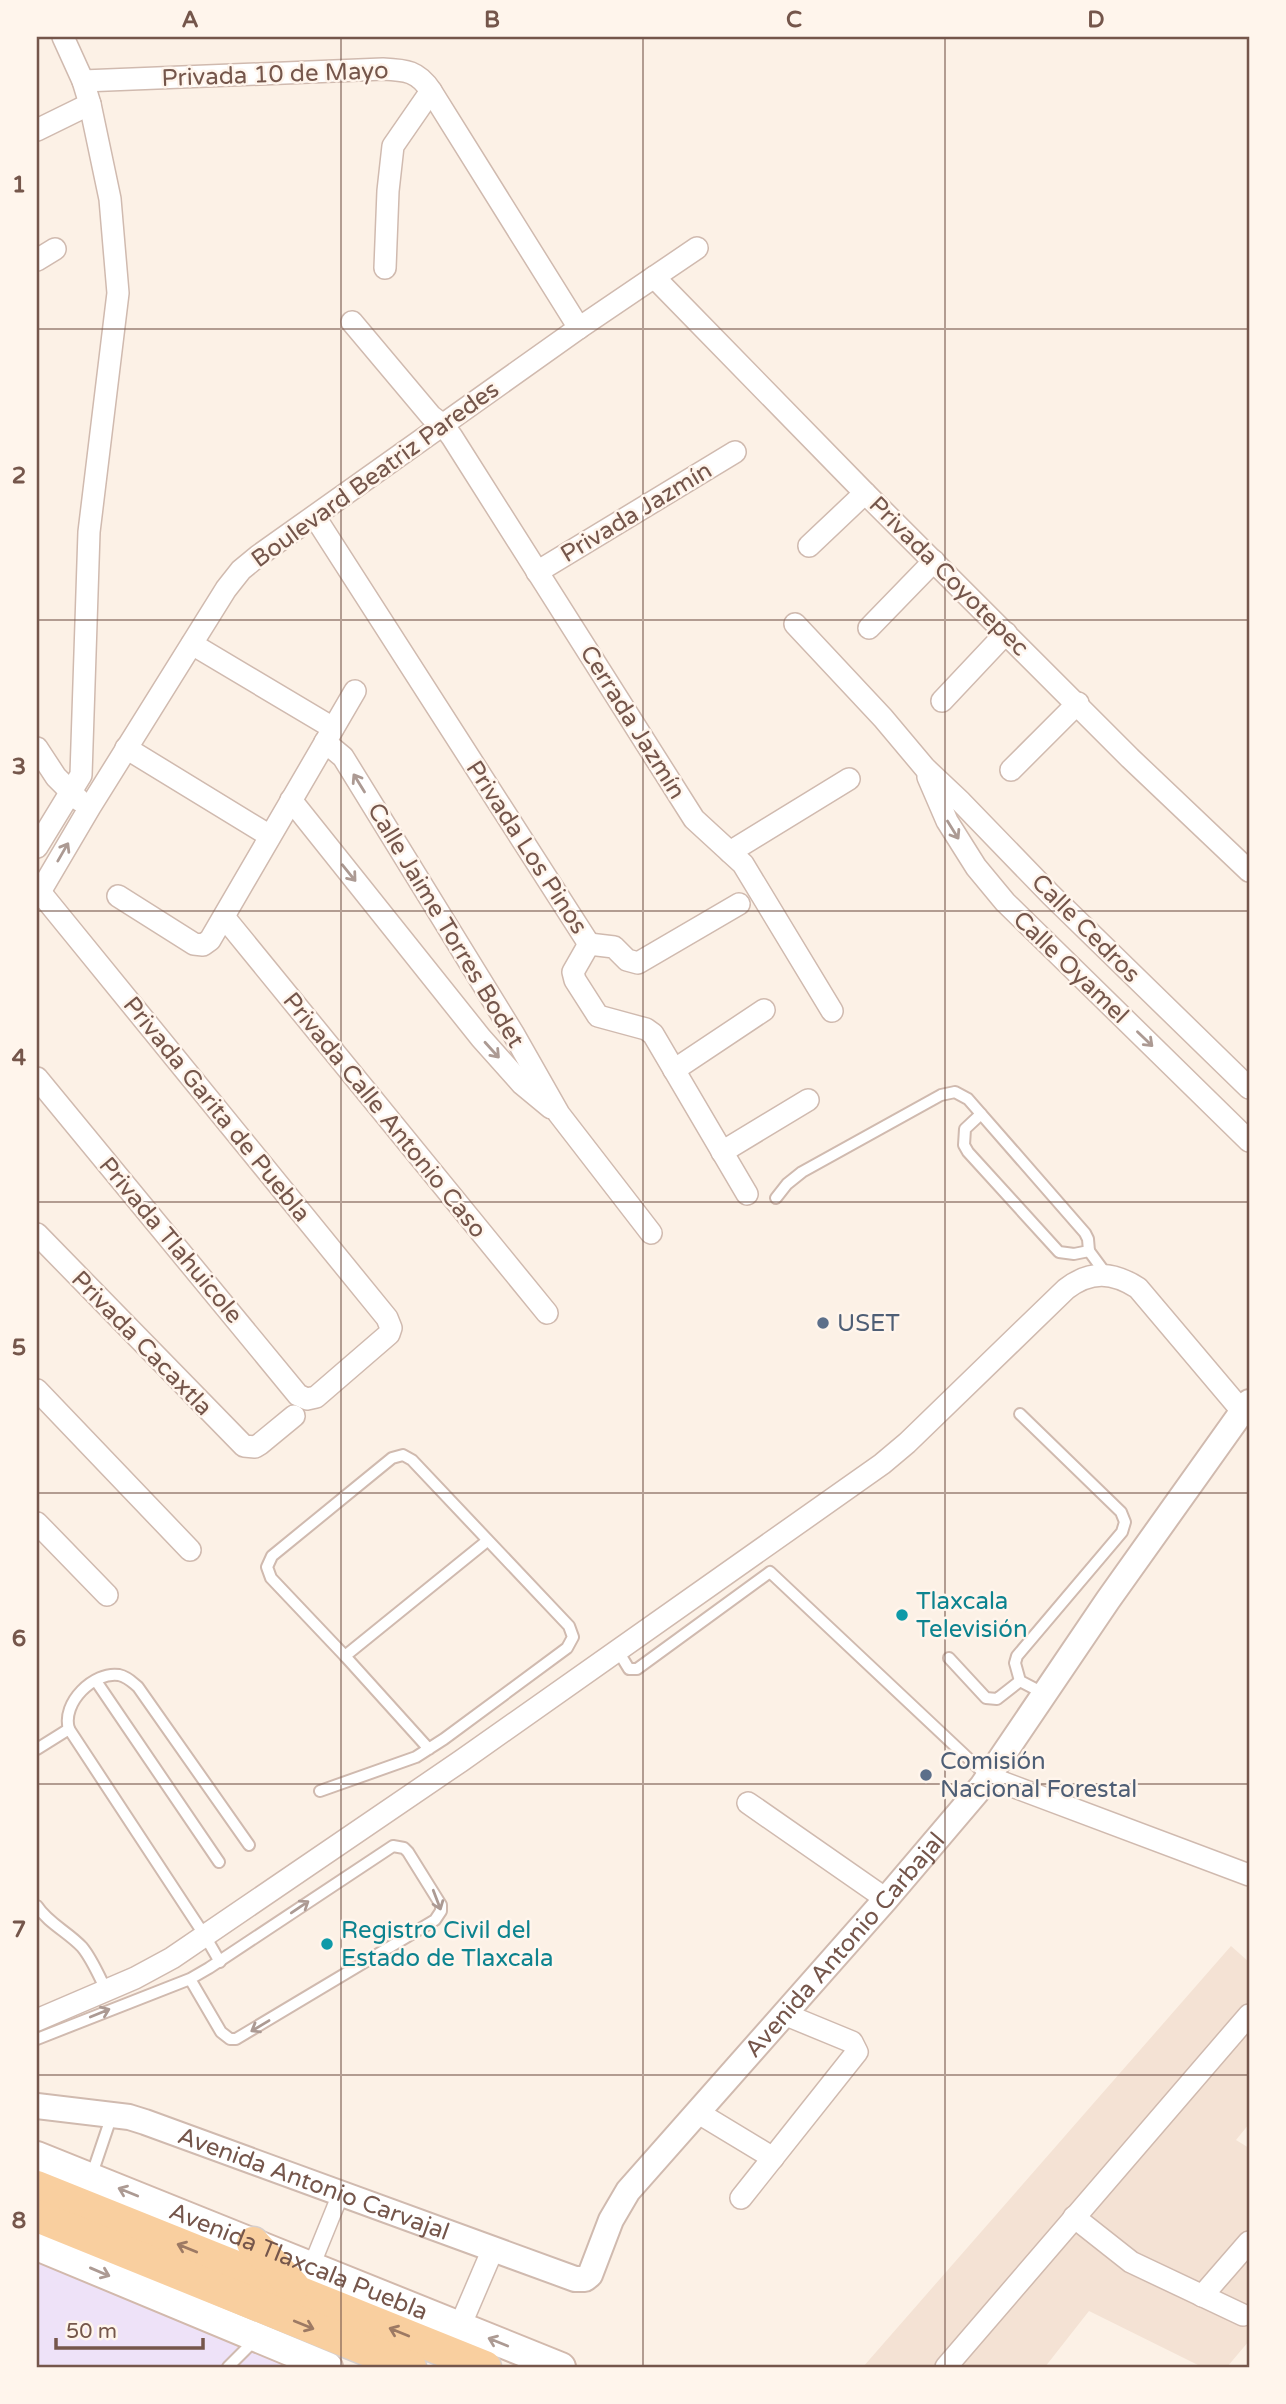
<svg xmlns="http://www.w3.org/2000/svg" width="1286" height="2404" viewBox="0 0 1286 2404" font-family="'Varela Round',sans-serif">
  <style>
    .residential { fill: #f4e2d4 }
    .education { fill: #eee2f8 }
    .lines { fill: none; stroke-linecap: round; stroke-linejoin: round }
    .service-casing { stroke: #d0baaf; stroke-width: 14 }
    .pedestrian-casing { stroke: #d0baaf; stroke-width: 19 }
    .minor-casing { stroke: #d0baaf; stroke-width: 24 }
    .tertiary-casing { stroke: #d0baaf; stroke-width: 28 }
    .secondary-casing { stroke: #d2b9ac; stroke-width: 32 }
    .primary-casing { stroke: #d8d0cd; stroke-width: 35 }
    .service { stroke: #fff; stroke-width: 10 }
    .pedestrian { stroke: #fff; stroke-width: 16 }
    .minor { stroke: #fff; stroke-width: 21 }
    .tertiary { stroke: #fff; stroke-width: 24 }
    .secondary { stroke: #fff; stroke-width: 28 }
    .primary { stroke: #f9cf9f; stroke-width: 32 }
    .oneway { stroke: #ac9a93 }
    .oneway2 { stroke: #9d7a64 }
    .grid { fill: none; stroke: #75564b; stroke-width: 2; stroke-opacity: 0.55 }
    .service-dot { fill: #5c6f8a; stroke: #fff5ec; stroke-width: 2.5 }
    .culture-dot { fill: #0f9aa8; stroke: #fff5ec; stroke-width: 2.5 }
    .labels { text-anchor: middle; stroke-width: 5; stroke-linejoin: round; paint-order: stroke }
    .street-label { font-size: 24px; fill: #75564b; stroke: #fff5ec }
    .service-label { font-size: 24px; fill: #4e5e75; stroke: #fff5ec; text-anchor: start }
    .culture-label { font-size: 24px; fill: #0d838f; stroke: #fff5ec; text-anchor: start }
    .neatline { fill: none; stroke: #75564b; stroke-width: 2.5 }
    .grid-label { font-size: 23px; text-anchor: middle; font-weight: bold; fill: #75564b }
  </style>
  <rect width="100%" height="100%" fill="#fcf1e6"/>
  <path class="residential" d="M 1231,1946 L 1249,1962 L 1249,2124 L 1236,2140 L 1249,2148 L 1249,2341 L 1227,2367 L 1202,2367 L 1089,2311 L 1045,2367 L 863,2367 Z"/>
  <path class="education" d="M 37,2258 L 309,2367 L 37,2367 Z"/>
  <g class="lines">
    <g class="service-casing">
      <g id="service">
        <path d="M 981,1114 L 965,1129 L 964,1145 L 968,1152 L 1059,1252 L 1074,1254 L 1089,1251"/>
        <path d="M 776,1198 L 787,1184 L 802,1172 L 941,1095 L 955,1092 L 968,1099 L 1085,1233 L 1088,1239 L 1089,1251 L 1106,1274"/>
        <path d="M 1020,1414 L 1121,1512 L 1125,1522 L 1122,1532 L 1017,1656 L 1015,1663 L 1020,1681 L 1045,1694"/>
        <path d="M 618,1651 L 629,1669 L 637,1669 L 770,1572 L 988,1777"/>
        <path d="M 345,1656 L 487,1541"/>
        <path d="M 949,1658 L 986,1698 L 997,1699 L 1020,1681"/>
        <path d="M 96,1681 L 219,1862"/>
        <path d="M 69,1729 C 61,1703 94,1671 119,1675 C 128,1677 132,1682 138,1687 L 249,1845"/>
        <path d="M 37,1749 L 69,1729 L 205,1936 L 220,1962"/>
        <path d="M 320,1791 L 416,1757 L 444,1739 L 567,1648 L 573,1637 L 569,1626 L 412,1460 L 403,1455 L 392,1458 L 272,1556 L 267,1567 L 271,1578 L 345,1656 L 429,1749"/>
        <path d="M 37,1906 C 48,1923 68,1932 82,1947 C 92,1959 99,1976 106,1990"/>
        <path d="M 37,2039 L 190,1979 L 209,1968 L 393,1846 L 404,1848 L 408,1852 L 441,1905 L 441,1911 L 435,1920 L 236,2039 L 230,2039 L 221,2032 L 190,1979"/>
        <path d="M 91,2177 L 112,2115"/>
        <path d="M 228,2367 L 256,2339"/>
      </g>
    </g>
    <g class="pedestrian-casing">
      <path id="pedestrian" d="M 311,2267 L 341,2193"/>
    </g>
    <g class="minor-casing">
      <g id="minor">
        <path d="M 83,81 L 383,69 C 406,70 418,71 431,91 L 579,328"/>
        <path d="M 37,130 L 90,104"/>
        <path d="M 37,260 L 55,249"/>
        <path d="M 385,268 L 388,191 L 393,146 L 431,91"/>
        <path d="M 654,277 L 865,493 L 1130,758 L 1249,871"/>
        <path d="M 352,322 L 431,416 L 443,425 L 452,437 L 694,819 L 743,864 L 832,1011"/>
        <path d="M 315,517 L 589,944"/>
        <path d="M 809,546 L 865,493"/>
        <path d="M 537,572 L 735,452"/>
        <path d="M 795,624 L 883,718 L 925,768 L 961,802 L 1051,895 L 1249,1088"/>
        <path d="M 869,628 L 934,561"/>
        <path d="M 192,644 L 333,728"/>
        <path d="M 942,701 L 1006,633"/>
        <path d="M 325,742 L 343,757 L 513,1033 L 559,1114 L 651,1233"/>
        <path d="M 37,748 L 56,777 L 79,800"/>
        <path d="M 126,748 L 270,836"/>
        <path d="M 1011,770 L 1078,703"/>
        <path d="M 928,777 L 947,821 L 976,867 L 1005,902 L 1249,1141"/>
        <path d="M 291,800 L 481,1038 L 522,1084 L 551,1108"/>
        <path d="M 37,847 L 81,775 L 89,532 L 118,293 L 110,199 L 90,104 L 83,81 L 63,37"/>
        <path d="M 730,852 L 849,779"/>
        <path d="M 118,896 L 194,944 L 203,945 L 210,940 L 355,691"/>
        <path d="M 37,897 L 90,807 L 226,589 L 241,570 L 258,556 L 579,328 L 697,248"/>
        <path d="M 224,917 L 547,1313"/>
        <path d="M 589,944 L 573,972 L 575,980 L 598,1016 L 646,1029 L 653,1034 L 747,1194"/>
        <path d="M 589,944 L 614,947 L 627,960 L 638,963 L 739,904"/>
        <path d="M 674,1070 L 764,1010"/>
        <path d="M 37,1078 L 298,1395 L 307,1399 L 316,1397 L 389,1334 L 391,1328 L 387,1318 L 40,892"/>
        <path d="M 722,1152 L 808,1100"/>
        <path d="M 37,1234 L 244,1446 L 255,1447 L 260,1444 L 294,1416"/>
        <path d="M 37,1390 L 190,1550"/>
        <path d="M 37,1523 L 107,1595"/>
        <path d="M 988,1777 L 1249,1875"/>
        <path d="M 748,1803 L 886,1899"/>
        <path d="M 37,2020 L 135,1978 L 172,1958 L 461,1761 L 882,1464 L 907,1443 L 1066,1289 C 1091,1270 1113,1272 1138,1288 L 1242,1411"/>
        <path d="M 697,2112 L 773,2158"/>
        <path d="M 741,2198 L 857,2052 L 852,2042 L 784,2014"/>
        <path d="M 1074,2217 L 1131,2262 L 1243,2315"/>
        <path d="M 1202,2296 L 1249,2242"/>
        <path d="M 460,2326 L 493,2249"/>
        <path d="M 946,2367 L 1249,2015"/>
      </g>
    </g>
    <g class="tertiary-casing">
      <g id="tertiary">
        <path id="s1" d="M 37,2106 L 129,2117 L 145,2122 L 575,2279 L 585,2279 L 590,2275 L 611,2220 L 628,2191 L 886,1899 L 982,1786 L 1108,1600 L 1249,1402"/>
      </g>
    </g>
    <g class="secondary-casing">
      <g id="secondary">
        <path id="s2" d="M 37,2156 L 561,2367"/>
        <path d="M 37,2246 L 328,2367"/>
      </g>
    </g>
    <g class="primary-casing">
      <g id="primary">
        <path d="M 37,2187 L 485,2367"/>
        <path d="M 37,2216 L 410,2367"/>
        <path d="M 253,2243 L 293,2286"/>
      </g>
    </g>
    <use href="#service" class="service"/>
    <use href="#pedestrian" class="pedestrian"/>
    <use href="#minor" class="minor"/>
    <use href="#tertiary" class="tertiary"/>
    <use href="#secondary" class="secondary"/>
    <use href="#primary" class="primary"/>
  </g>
  <defs><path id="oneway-shaft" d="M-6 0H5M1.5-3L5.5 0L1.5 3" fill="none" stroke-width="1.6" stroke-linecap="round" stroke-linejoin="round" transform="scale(1.75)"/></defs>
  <g class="oneway">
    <use href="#oneway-shaft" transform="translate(359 783) rotate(-122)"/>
    <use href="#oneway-shaft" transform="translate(953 830) rotate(58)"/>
    <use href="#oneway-shaft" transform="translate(63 852) rotate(-60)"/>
    <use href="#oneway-shaft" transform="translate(349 873) rotate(51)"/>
    <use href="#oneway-shaft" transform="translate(1145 1039) rotate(44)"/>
    <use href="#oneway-shaft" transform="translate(492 1050) rotate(48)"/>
    <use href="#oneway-shaft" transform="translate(437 1900) rotate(69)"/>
    <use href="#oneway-shaft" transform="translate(300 1907) rotate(-34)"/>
    <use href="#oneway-shaft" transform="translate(100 2013) rotate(-22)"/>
    <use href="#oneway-shaft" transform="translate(260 2026) rotate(149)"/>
    <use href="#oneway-shaft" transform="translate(128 2192) rotate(-158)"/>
    <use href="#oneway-shaft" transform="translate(100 2272) rotate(23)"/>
    <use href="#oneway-shaft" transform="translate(498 2342) rotate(-158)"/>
  </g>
  <g class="oneway2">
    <use href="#oneway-shaft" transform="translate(187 2248) rotate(-158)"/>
    <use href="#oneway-shaft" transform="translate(304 2325) rotate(22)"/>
    <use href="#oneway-shaft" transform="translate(399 2332) rotate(-158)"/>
  </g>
  <path class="grid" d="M 341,37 L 341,2367M 643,37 L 643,2367M 945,37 L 945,2367M 37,329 L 1249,329M 37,620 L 1249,620M 37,911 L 1249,911M 37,1202 L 1249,1202M 37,1493 L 1249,1493M 37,1784 L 1249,1784M 37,2075 L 1249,2075"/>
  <g class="service-dot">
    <circle cx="823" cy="1323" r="7"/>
    <circle cx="926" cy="1775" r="7"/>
  </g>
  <g class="culture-dot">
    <circle cx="902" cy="1615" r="7"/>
    <circle cx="327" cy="1944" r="7"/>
  </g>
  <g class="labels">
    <g class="street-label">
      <text transform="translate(275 74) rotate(-2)" y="8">Privada 10 de Mayo</text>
      <text transform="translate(375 474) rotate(-36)" y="8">Boulevard Beatriz Paredes</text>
      <text transform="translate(636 512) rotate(-31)" y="8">Privada Jazmín</text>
      <text transform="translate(949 576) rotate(45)" y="8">Privada Coyotepec</text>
      <text transform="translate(633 722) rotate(58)" y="8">Cerrada Jazmín</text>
      <text transform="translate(527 847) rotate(57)" y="8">Privada Los Pinos</text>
      <text transform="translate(446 925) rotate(59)" y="8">Calle Jaime Torres Bodet</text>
      <text transform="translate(1086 928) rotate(45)" y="8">Calle Cedros</text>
      <text transform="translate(1071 967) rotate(44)" y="8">Calle Oyamel</text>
      <text transform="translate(217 1109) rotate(51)" y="8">Privada Garita de Puebla</text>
      <text transform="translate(385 1115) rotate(51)" y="8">Privada Calle Antonio Caso</text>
      <text transform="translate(171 1240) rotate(50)" y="8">Privada Tlahuicole</text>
      <text transform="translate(142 1343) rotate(46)" y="8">Privada Cacaxtla</text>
      <text dy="8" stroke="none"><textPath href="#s1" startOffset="1004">Avenida Antonio Carbajal</textPath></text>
      <text dy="8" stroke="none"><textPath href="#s1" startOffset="289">Avenida Antonio Carvajal</textPath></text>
      <text dy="8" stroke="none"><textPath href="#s2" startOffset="282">Avenida Tlaxcala Puebla</textPath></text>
    </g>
    <g class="service-label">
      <text x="837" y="1331">USET</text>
      <text x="940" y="1769">Comisión<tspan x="940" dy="28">Nacional Forestal</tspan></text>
    </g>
    <g class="culture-label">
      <text x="916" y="1609">Tlaxcala<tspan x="916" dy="28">Televisión</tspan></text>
      <text x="341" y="1938">Registro Civil del<tspan x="341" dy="28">Estado de Tlaxcala</tspan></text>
    </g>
  </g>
  <rect width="1286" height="2404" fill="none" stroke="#fff5ec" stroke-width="77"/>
  <path d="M56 2338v10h147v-10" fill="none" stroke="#75564b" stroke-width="3.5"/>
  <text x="66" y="2338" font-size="21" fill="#75564b" stroke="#fff5ec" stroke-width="5" paint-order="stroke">50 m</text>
  <rect x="38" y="38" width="1210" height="2328" class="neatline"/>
  <g class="grid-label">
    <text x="190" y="27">A</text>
    <text x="492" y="27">B</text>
    <text x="794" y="27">C</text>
    <text x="1096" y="27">D</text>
    <text x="19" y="192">1</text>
    <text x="19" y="483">2</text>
    <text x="19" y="774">3</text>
    <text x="19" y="1065">4</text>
    <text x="19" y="1355">5</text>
    <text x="19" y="1646">6</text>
    <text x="19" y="1937">7</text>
    <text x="19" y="2228">8</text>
  </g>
</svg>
